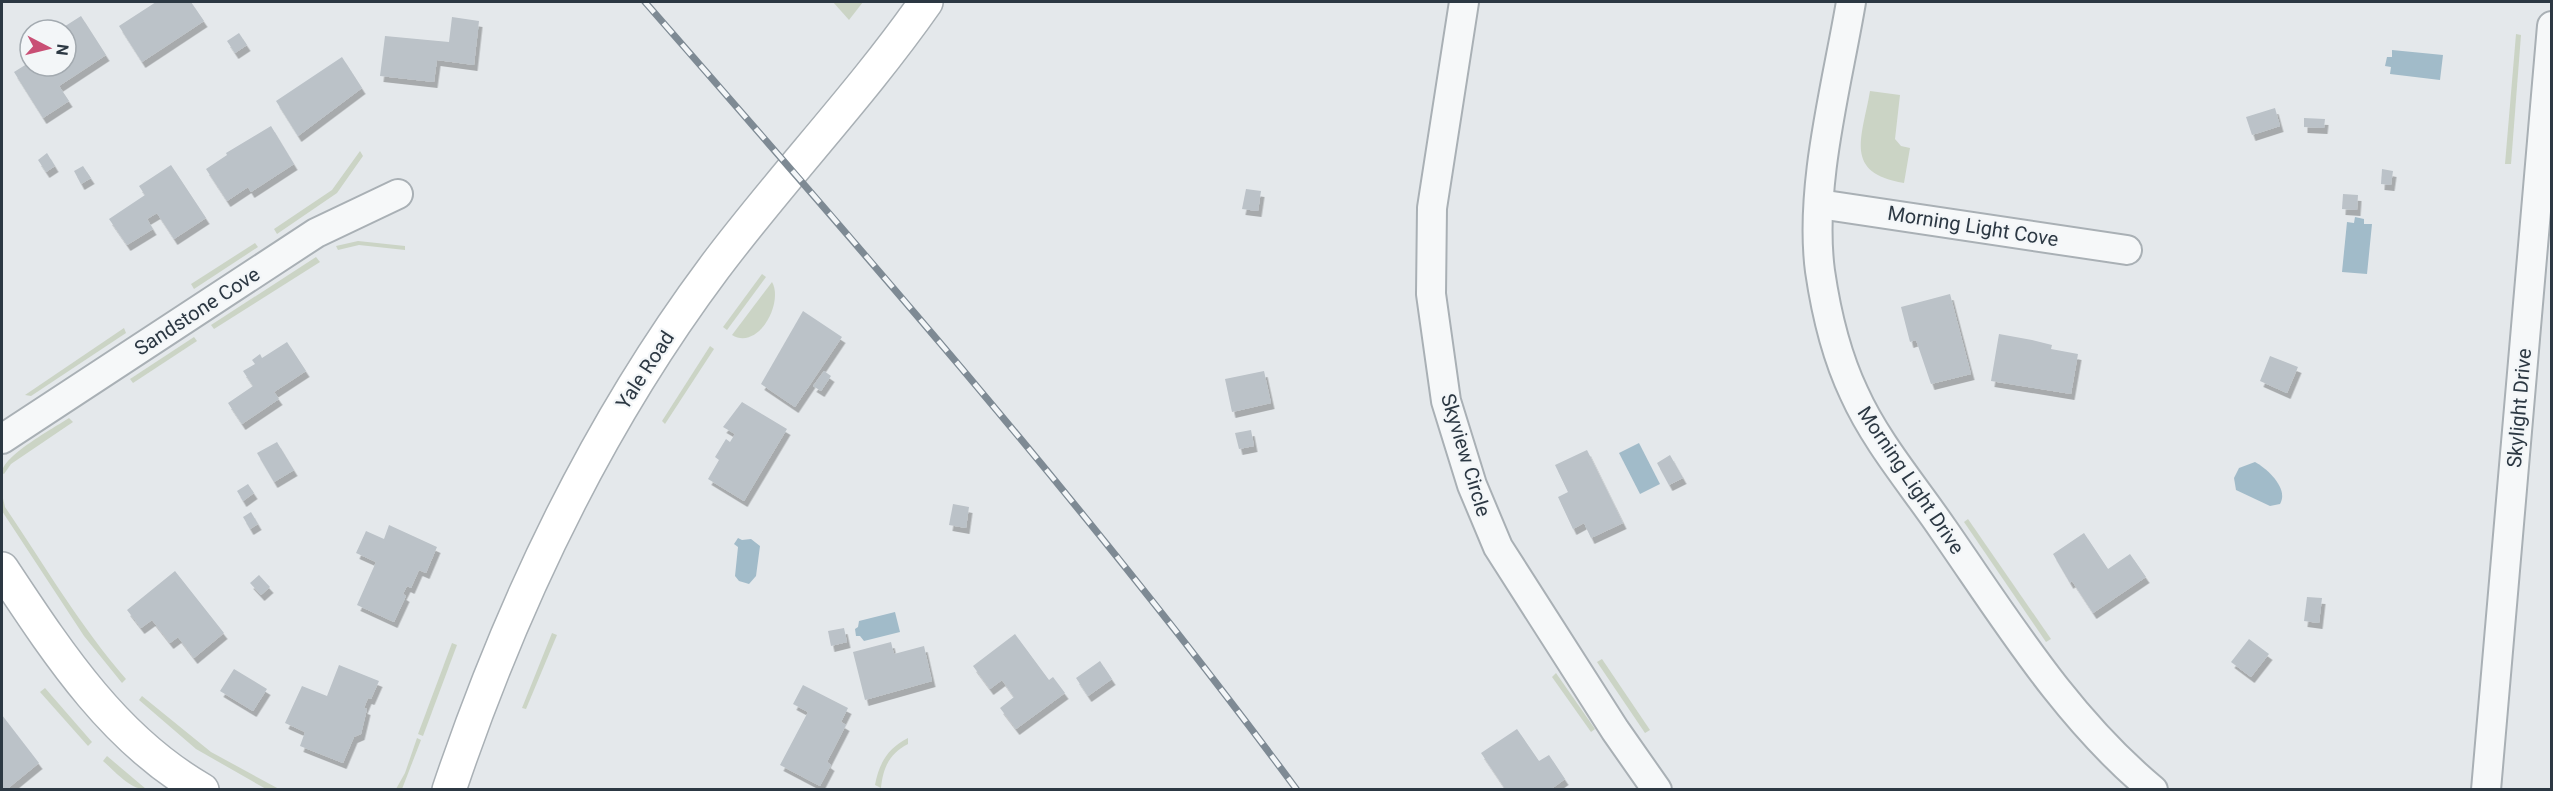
<svg xmlns="http://www.w3.org/2000/svg" width="2553" height="791" viewBox="0 0 2553 791" font-family="Roboto,sans-serif">
  <style>
    .green { fill: #cbd4c5 }
    .water { fill: #a1bbc9 }
    .building { fill: #bbc2c8; filter: url(#shadow) }
    .lines { fill: none; stroke-linecap: round; stroke-linejoin: round }
    .street-casing { stroke: #a9b0b5; stroke-width: 32 }
    .secondary-casing { stroke: #a9b0b5; stroke-width: 36 }
    .street { stroke: #f6f8f9; stroke-width: 28 }
    .secondary { stroke: #fff; stroke-width: 33 }
    .rail-casing { stroke: #7e8a94; stroke-width: 7 }
    .rail { stroke: #f3f6f8; stroke-width: 4.5; stroke-dasharray: 14; stroke-linecap: butt }
    .labels { text-anchor: middle; stroke-width: 4.5; stroke-linejoin: round; paint-order: stroke }
    .street-label { font-size: 20px; fill: #2c3843; stroke: #f3f6f8 }
  </style>
  <defs>
    <filter id="shadow"><feDropShadow dx="3.5" dy="6" stdDeviation="0" flood-color="#0004"/></filter>
  </defs>
  <rect width="100%" height="100%" fill="#e4e8eb"/>
  <g class="green">
    <path d="M 833,2 L 863,2 L 849,20 Z"/>
    <path d="M 2516,34 L 2521,35 L 2511,164 L 2505,164 Z"/>
    <path d="M 1870,91 L 1900,95 L 1895,139 L 1901,146 L 1910,148 L 1904,183 C 1843,173 1862,138 1870,91 Z"/>
    <path d="M 360,151 L 363,156 L 337,193 L 277,234 L 274,229 L 332,190 Z"/>
    <path d="M 358,241 L 405,246 L 405,250 L 359,245 L 338,250 L 336,246 Z"/>
    <path d="M 255,243 L 258,247 L 194,289 L 191,284 Z"/>
    <path d="M 316,257 L 320,262 L 214,329 L 211,325 Z"/>
    <path d="M 762,274 L 766,277 L 727,330 L 723,327 Z"/>
    <path d="M 772,282 C 784,303 758,351 732,335 Z"/>
    <path d="M 124,328 L 126,333 L 31,396 L 25,395 Z"/>
    <path d="M 194,337 L 197,341 L 133,383 L 130,379 Z"/>
    <path d="M 710,346 L 714,349 L 665,424 L 662,421 Z"/>
    <path d="M 69,418 L 73,422 L 11,464 L 4,474 L 2,473 C 2,456 54,428 69,418 Z"/>
    <path d="M 2,494 L 5,507 C 45,566 80,626 126,679 L 122,683 L 84,636 L 2,511 Z"/>
    <path d="M 1968,519 L 2051,639 L 2046,642 L 1964,522 Z"/>
    <path d="M 552,633 L 557,635 L 526,709 L 522,708 Z"/>
    <path d="M 452,643 L 457,645 L 423,736 L 418,734 Z"/>
    <path d="M 1602,659 L 1650,730 L 1645,733 L 1597,662 Z"/>
    <path d="M 1556,673 L 1595,729 L 1591,732 L 1552,677 Z"/>
    <path d="M 45,688 L 92,742 L 88,746 L 40,692 Z"/>
    <path d="M 142,696 L 211,752 L 279,789 L 266,789 L 196,749 L 139,700 Z"/>
    <path d="M 417,738 L 421,740 L 402,789 L 396,789 L 405,773 Z"/>
    <path d="M 908,738 L 908,744 C 889,754 883,768 881,788 L 875,785 C 879,763 888,748 908,738 Z"/>
    <path d="M 107,756 L 146,789 C 130,790 115,771 103,761 Z"/>
  </g>
  <g class="water">
    <path d="M 2392,50 L 2443,55 L 2440,80 L 2390,74 L 2391,67 L 2385,66 L 2387,57 L 2392,57 Z"/>
    <path d="M 2355,217 L 2364,219 L 2364,224 L 2372,224 L 2367,274 L 2342,272 L 2347,222 L 2354,223 Z"/>
    <path d="M 1639,443 L 1660,484 L 1640,494 L 1619,453 Z"/>
    <path d="M 2255,462 C 2268,469 2289,489 2280,504 L 2270,506 L 2236,490 L 2234,478 L 2239,468 Z"/>
    <path d="M 738,538 L 742,540 L 751,539 L 760,546 L 756,576 L 749,584 L 739,581 L 735,576 L 738,547 L 734,544 Z"/>
    <path d="M 895,612 L 900,632 L 864,641 L 860,636 L 856,636 L 855,629 L 858,627 L 859,621 Z"/>
  </g>
  <g class="building">
    <path d="M 156,2 L 191,2 L 204,21 L 142,62 L 119,26 Z"/>
    <path d="M 81,16 L 106,55 L 59,86 L 69,101 L 43,118 L 14,72 L 30,62 L 30,66 L 66,66 L 66,30 L 59,30 Z"/>
    <path d="M 452,17 L 479,21 L 474,65 L 437,60 L 434,82 L 380,76 L 385,36 L 449,42 Z"/>
    <path d="M 239,33 L 247,45 L 235,53 L 227,41 Z"/>
    <path d="M 342,57 L 362,88 L 298,136 L 276,101 Z"/>
    <path d="M 2275,108 L 2280,126 L 2252,135 L 2246,117 Z"/>
    <path d="M 2304,118 L 2325,119 L 2324,128 L 2304,127 Z"/>
    <path d="M 271,126 L 294,164 L 251,192 L 248,187 L 227,201 L 206,169 L 227,155 L 226,153 Z"/>
    <path d="M 47,153 L 55,166 L 46,172 L 38,160 Z"/>
    <path d="M 171,165 L 206,218 L 174,239 L 157,213 L 147,219 L 153,229 L 127,245 L 109,219 L 145,195 L 139,186 Z"/>
    <path d="M 83,166 L 91,178 L 81,184 L 74,171 Z"/>
    <path d="M 2382,169 L 2393,171 L 2391,185 L 2381,184 Z"/>
    <path d="M 1246,189 L 1261,191 L 1258,211 L 1242,209 Z"/>
    <path d="M 2343,194 L 2358,195 L 2357,210 L 2342,209 Z"/>
    <path d="M 1950,294 L 1971,374 L 1931,384 L 1916,340 L 1910,342 L 1901,307 Z"/>
    <path d="M 803,311 L 842,337 L 795,407 L 761,384 Z"/>
    <path d="M 1999,334 L 2032,340 L 2052,345 L 2051,349 L 2078,354 L 2071,394 L 1991,381 Z"/>
    <path d="M 287,342 L 306,371 L 274,392 L 279,399 L 242,424 L 228,403 L 253,386 L 243,371 L 255,364 L 252,360 L 260,354 L 262,358 Z"/>
    <path d="M 2270,356 L 2298,367 L 2287,393 L 2260,381 Z"/>
    <path d="M 824,371 L 831,376 L 821,391 L 813,386 Z"/>
    <path d="M 1264,371 L 1271,403 L 1232,412 L 1225,379 Z"/>
    <path d="M 742,402 L 787,429 L 744,501 L 708,479 L 719,460 L 715,457 L 726,439 L 730,442 L 735,434 L 723,427 Z"/>
    <path d="M 1251,430 L 1254,446 L 1239,449 L 1235,433 Z"/>
    <path d="M 277,442 L 294,470 L 274,482 L 257,453 Z"/>
    <path d="M 1587,450 L 1623,523 L 1591,538 L 1584,523 L 1573,529 L 1558,497 L 1568,492 L 1555,465 Z"/>
    <path d="M 1670,455 L 1683,478 L 1669,485 L 1657,463 Z"/>
    <path d="M 248,484 L 254,493 L 243,501 L 237,491 Z"/>
    <path d="M 953,504 L 969,507 L 966,528 L 949,525 Z"/>
    <path d="M 251,512 L 258,524 L 250,529 L 243,517 Z"/>
    <path d="M 389,525 L 437,547 L 426,573 L 419,570 L 411,588 L 407,586 L 403,594 L 406,596 L 394,622 L 357,605 L 376,562 L 356,553 L 366,531 L 384,539 Z"/>
    <path d="M 2084,533 L 2108,569 L 2130,554 L 2146,577 L 2093,613 L 2072,581 L 2070,583 L 2053,554 Z"/>
    <path d="M 175,571 L 224,633 L 194,658 L 178,637 L 170,643 L 152,620 L 141,628 L 127,610 Z"/>
    <path d="M 259,575 L 270,587 L 261,595 L 250,583 Z"/>
    <path d="M 2307,597 L 2322,598 L 2319,623 L 2304,621 Z"/>
    <path d="M 844,628 L 847,642 L 831,646 L 828,631 Z"/>
    <path d="M 1015,634 L 1049,680 L 1053,677 L 1065,693 L 1016,729 L 1000,708 L 1014,697 L 1002,680 L 990,689 L 973,666 Z"/>
    <path d="M 2249,639 L 2269,654 L 2251,677 L 2231,662 Z"/>
    <path d="M 891,642 L 894,654 L 924,646 L 932,681 L 865,700 L 853,652 Z"/>
    <path d="M 1100,661 L 1112,679 L 1088,696 L 1076,678 Z"/>
    <path d="M 339,665 L 379,681 L 371,699 L 368,698 L 364,708 L 367,709 L 361,734 L 354,737 L 343,763 L 300,746 L 305,732 L 285,723 L 302,686 L 327,696 Z"/>
    <path d="M 234,669 L 267,689 L 253,711 L 220,691 Z"/>
    <path d="M 803,685 L 848,708 L 841,722 L 846,725 L 827,762 L 831,765 L 820,786 L 780,765 L 808,712 L 793,704 Z"/>
    <path d="M 2,715 L 39,763 L 6,790 L 2,790 Z"/>
    <path d="M 1517,729 L 1539,761 L 1549,755 L 1565,779 L 1550,790 L 1506,790 L 1481,753 Z"/>
  </g>
  <g class="lines">
    <g class="street-casing">
      <g id="street">
        <path d="M 1464,2 L 1432,208 L 1431,294 L 1446,401 L 1472,485 L 1498,547 L 1615,730 L 1657,790"/>
        <path d="M 1851,2 C 1837,85 1809,187 1820,271 C 1826,312 1836,355 1854,393 C 1876,442 1913,485 1943,529 C 2007,621 2066,718 2153,790"/>
        <path d="M 1819,204 L 2127,250"/>
        <path d="M 2,439 L 316,233 L 398,194"/>
        <path d="M 2486,790 L 2552,26"/>
      </g>
    </g>
    <g class="secondary-casing">
      <g id="secondary">
        <path d="M 2,569 C 57,652 113,739 202,790"/>
        <path d="M 449,790 C 512,603 596,426 714,268 C 782,177 861,95 926,2"/>
      </g>
    </g>
    <use href="#street" class="street"/>
    <use href="#secondary" class="secondary"/>
    <g class="rail-casing">
      <path id="rail" d="M 645,2 C 869,258 1094,515 1297,790"/>
    </g>
    <use href="#rail" class="rail"/>
  </g>
  <g class="labels">
    <g class="street-label">
      <text transform="translate(1973 226) rotate(9)" y="7">Morning Light Cove</text>
      <text transform="translate(197 311) rotate(-33)" y="7">Sandstone Cove</text>
      <text transform="translate(645 370) rotate(-57)" y="7">Yale Road</text>
      <text transform="translate(2519 408) rotate(-85)" y="7">Skylight Drive</text>
      <text transform="translate(1466 455) rotate(73)" y="7">Skyview Circle</text>
      <text transform="translate(1911 480) rotate(56)" y="7">Morning Light Drive</text>
    </g>
  </g>
  <rect width="2553" height="791" fill="none" stroke="#2c3843" stroke-width="6"/>
  <g transform="translate(48 48) rotate(97)"><circle r="28" fill="#f3f6f8" stroke="#a3aab0" stroke-width="1.5"/>
  <path d="M0-4.5L10 22L0 15L-10 22Z" fill="#c94f75"/>
  <text y="-9" font-size="16" font-weight="bold" text-anchor="middle" fill="#2c3843">N</text>
  </g>
</svg>
